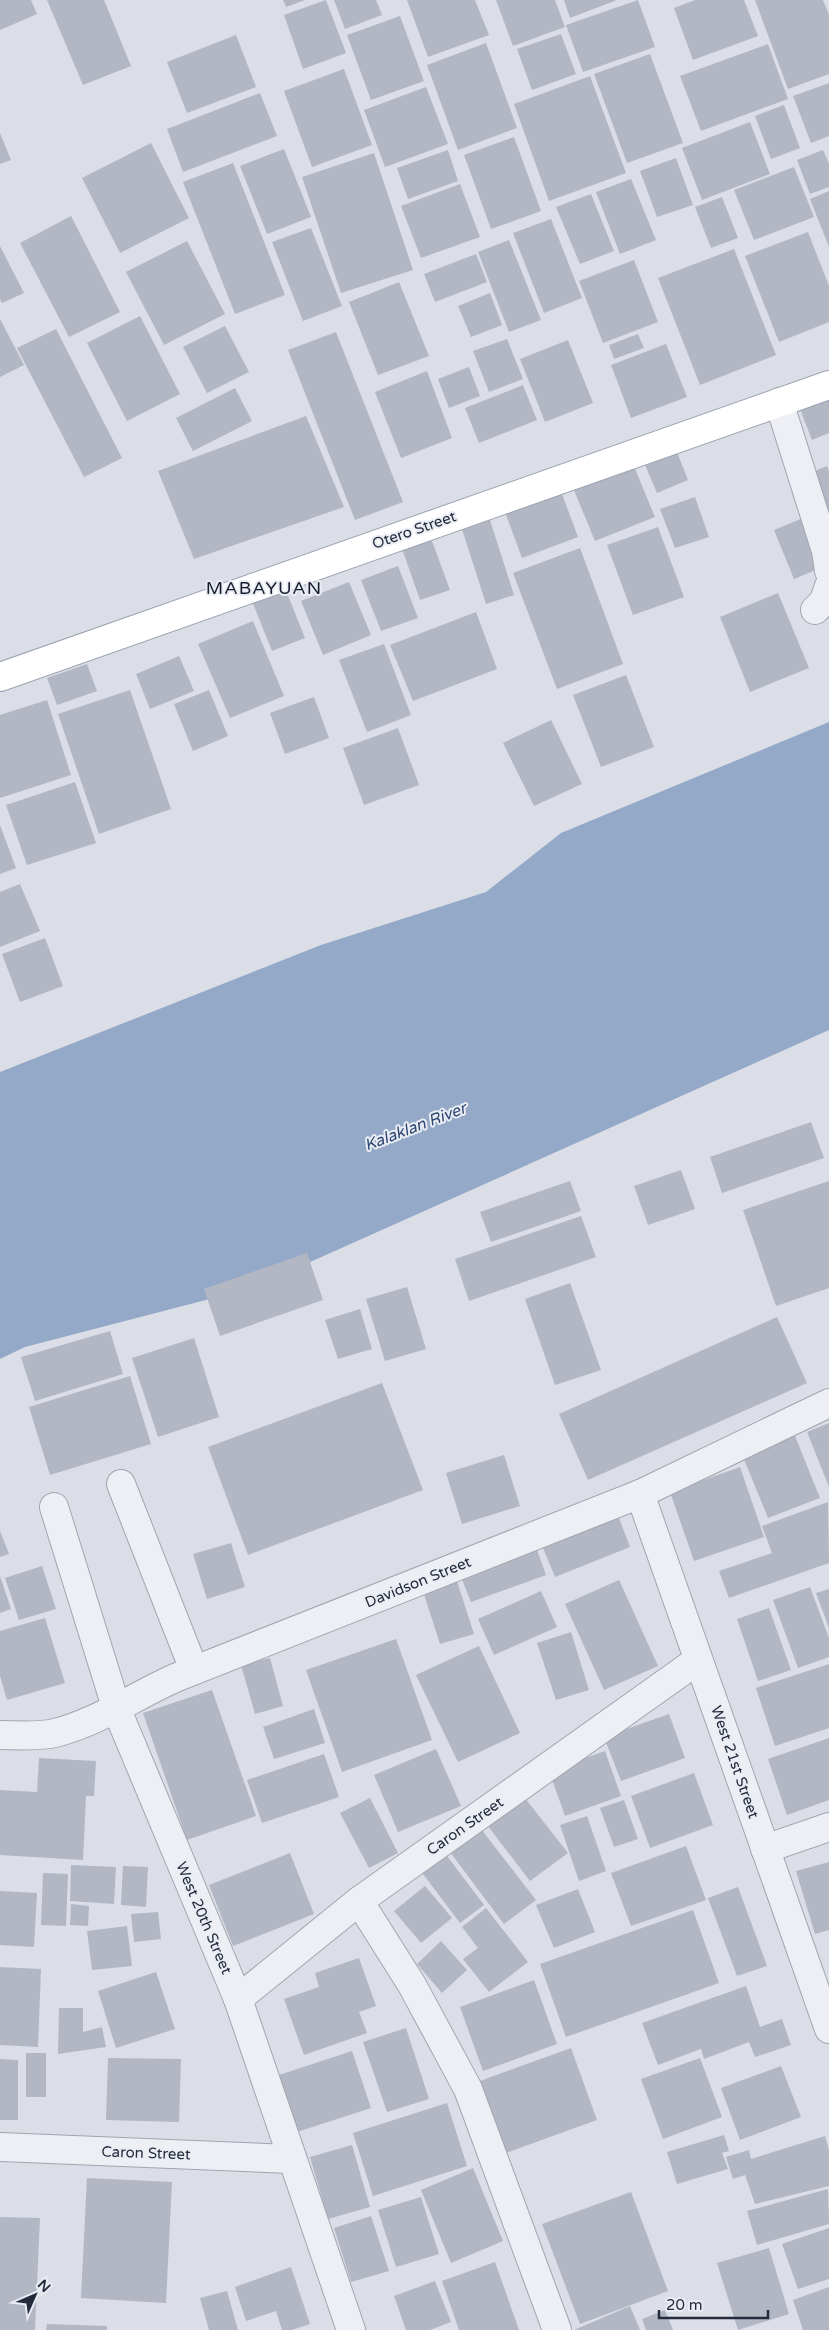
<svg xmlns="http://www.w3.org/2000/svg" width="829" height="2330" viewBox="0 0 829 2330" font-family="'Varela Round',sans-serif">
  <style>
    .water { fill: #94a9c8 }
    .building { fill: #b2b7c3 }
    .lines { fill: none; stroke-linecap: round; stroke-linejoin: round }
    .minor-casing { stroke: #a0a5b0; stroke-width: 30 }
    .major-casing { stroke: #9aa2b2; stroke-width: 30 }
    .minor { stroke: #eeeff4; stroke-width: 28 }
    .major { stroke: #fff; stroke-width: 28 }
    .labels { text-anchor: middle; stroke-width: 4; stroke-linejoin: round; paint-order: stroke }
    .street-label { font-size: 15px; fill: #242b3c; stroke: #eaedf4 }
    .water-label { font-size: 16px; font-style: italic; fill: #2d4772; stroke: #eaedf4 }
    .quarter-label { font-size: 18px; letter-spacing: 1px; fill: #171d2d; stroke: #eaedf4 }
  </style>
  <rect width="100%" height="100%" fill="#dbdee6"/>
  <path class="water" d="M 829,722 L 829,1030 L 252,1288 L 25,1347 L 0,1359 L 0,1072 L 321,945 L 486,892 L 561,833 Z"/>
  <g class="building">
    <path d="M 0,0 L 31,0 L 37,14 L 0,30 Z"/>
    <path d="M 47,0 L 104,0 L 131,66 L 83,85 Z"/>
    <path d="M 283,0 L 305,0 L 286,7 Z"/>
    <path d="M 326,0 L 346,53 L 303,69 L 284,15 Z"/>
    <path d="M 334,0 L 376,0 L 382,15 L 345,29 Z"/>
    <path d="M 407,0 L 475,0 L 489,35 L 428,57 Z"/>
    <path d="M 496,0 L 555,0 L 565,27 L 513,46 Z"/>
    <path d="M 564,0 L 617,0 L 570,18 Z"/>
    <path d="M 638,0 L 655,47 L 583,72 L 566,25 Z"/>
    <path d="M 695,0 L 744,0 L 758,36 L 693,60 L 674,8 Z"/>
    <path d="M 755,0 L 823,0 L 829,15 L 829,74 L 788,89 Z"/>
    <path d="M 400,16 L 424,81 L 371,100 L 347,35 Z"/>
    <path d="M 561,34 L 576,74 L 532,90 L 517,49 Z"/>
    <path d="M 236,35 L 256,87 L 187,113 L 167,62 Z"/>
    <path d="M 486,43 L 517,128 L 458,150 L 427,65 Z"/>
    <path d="M 768,44 L 788,99 L 701,131 L 680,76 Z"/>
    <path d="M 650,54 L 683,143 L 627,163 L 594,74 Z"/>
    <path d="M 344,69 L 372,145 L 312,167 L 284,91 Z"/>
    <path d="M 590,76 L 626,173 L 549,201 L 514,104 Z"/>
    <path d="M 829,83 L 829,136 L 811,143 L 793,96 Z"/>
    <path d="M 426,87 L 448,144 L 385,167 L 364,110 Z"/>
    <path d="M 260,93 L 277,136 L 183,172 L 167,129 Z"/>
    <path d="M 784,105 L 800,148 L 771,159 L 755,116 Z"/>
    <path d="M 750,122 L 770,174 L 702,200 L 682,148 Z"/>
    <path d="M 0,133 L 11,160 L 0,164 Z"/>
    <path d="M 514,137 L 541,211 L 491,229 L 464,155 Z"/>
    <path d="M 151,143 L 189,218 L 120,253 L 82,178 Z"/>
    <path d="M 284,149 L 311,217 L 267,234 L 240,166 Z"/>
    <path d="M 448,150 L 458,181 L 408,199 L 397,168 Z"/>
    <path d="M 823,150 L 829,164 L 829,187 L 810,194 L 797,160 Z"/>
    <path d="M 374,153 L 413,270 L 341,293 L 302,177 Z"/>
    <path d="M 676,158 L 693,205 L 657,217 L 640,171 Z"/>
    <path d="M 233,163 L 285,295 L 235,314 L 183,182 Z"/>
    <path d="M 794,167 L 814,217 L 754,240 L 734,190 Z"/>
    <path d="M 631,179 L 656,240 L 620,254 L 596,192 Z"/>
    <path d="M 460,184 L 480,237 L 421,258 L 401,206 Z"/>
    <path d="M 829,191 L 829,247 L 810,199 Z"/>
    <path d="M 591,194 L 614,251 L 580,264 L 556,207 Z"/>
    <path d="M 722,197 L 738,238 L 711,248 L 695,207 Z"/>
    <path d="M 71,216 L 120,312 L 69,337 L 20,243 Z"/>
    <path d="M 551,219 L 582,298 L 544,313 L 513,233 Z"/>
    <path d="M 311,228 L 342,306 L 303,321 L 272,242 Z"/>
    <path d="M 808,232 L 829,286 L 829,322 L 779,342 L 745,256 Z"/>
    <path d="M 509,240 L 541,320 L 509,332 L 478,252 Z"/>
    <path d="M 187,241 L 225,314 L 164,345 L 126,272 Z"/>
    <path d="M 0,246 L 24,293 L 2,303 L 0,299 Z"/>
    <path d="M 734,249 L 776,355 L 700,385 L 658,278 Z"/>
    <path d="M 476,254 L 487,282 L 435,302 L 424,274 Z"/>
    <path d="M 634,260 L 658,322 L 603,343 L 579,281 Z"/>
    <path d="M 399,282 L 429,356 L 378,375 L 349,302 Z"/>
    <path d="M 490,293 L 502,325 L 471,337 L 458,306 Z"/>
    <path d="M 140,316 L 180,394 L 127,421 L 87,343 Z"/>
    <path d="M 0,319 L 24,365 L 0,377 Z"/>
    <path d="M 225,326 L 249,372 L 207,393 L 183,347 Z"/>
    <path d="M 56,329 L 122,458 L 84,477 L 17,348 Z"/>
    <path d="M 336,332 L 403,502 L 355,520 L 288,350 Z"/>
    <path d="M 638,334 L 644,348 L 614,359 L 609,345 Z"/>
    <path d="M 507,339 L 523,379 L 489,392 L 473,351 Z"/>
    <path d="M 568,340 L 593,403 L 545,422 L 520,359 Z"/>
    <path d="M 666,344 L 687,397 L 631,418 L 611,365 Z"/>
    <path d="M 469,367 L 480,396 L 449,408 L 438,379 Z"/>
    <path d="M 427,371 L 452,438 L 401,458 L 375,392 Z"/>
    <path d="M 523,385 L 537,420 L 479,443 L 465,408 Z"/>
    <path d="M 235,388 L 252,421 L 193,451 L 176,418 Z"/>
    <path d="M 829,398 L 829,433 L 812,440 L 800,409 Z"/>
    <path d="M 306,416 L 344,507 L 194,559 L 158,471 Z"/>
    <path d="M 675,447 L 688,480 L 657,493 L 643,460 Z"/>
    <path d="M 631,459 L 655,517 L 595,541 L 571,483 Z"/>
    <path d="M 827,466 L 829,471 L 829,523 L 803,476 Z"/>
    <path d="M 558,483 L 578,537 L 522,558 L 502,504 Z"/>
    <path d="M 695,497 L 709,537 L 675,548 L 660,509 Z"/>
    <path d="M 488,514 L 514,595 L 486,604 L 460,523 Z"/>
    <path d="M 803,518 L 823,567 L 794,579 L 774,530 Z"/>
    <path d="M 658,527 L 684,597 L 633,615 L 607,545 Z"/>
    <path d="M 428,530 L 450,590 L 420,600 L 399,540 Z"/>
    <path d="M 580,548 L 623,664 L 557,689 L 513,573 Z"/>
    <path d="M 398,566 L 418,618 L 381,631 L 361,580 Z"/>
    <path d="M 349,582 L 371,635 L 323,655 L 301,601 Z"/>
    <path d="M 285,588 L 305,638 L 272,651 L 252,601 Z"/>
    <path d="M 778,593 L 809,668 L 750,692 L 720,617 Z"/>
    <path d="M 476,612 L 497,669 L 413,701 L 390,645 Z"/>
    <path d="M 253,621 L 284,696 L 230,718 L 198,644 Z"/>
    <path d="M 384,644 L 411,715 L 367,732 L 339,660 Z"/>
    <path d="M 179,656 L 194,691 L 150,709 L 136,674 Z"/>
    <path d="M 87,664 L 97,691 L 57,705 L 47,678 Z"/>
    <path d="M 626,675 L 654,747 L 601,767 L 573,695 Z"/>
    <path d="M 130,690 L 171,809 L 99,834 L 58,714 Z"/>
    <path d="M 209,690 L 228,736 L 193,751 L 174,704 Z"/>
    <path d="M 314,697 L 329,738 L 285,754 L 270,713 Z"/>
    <path d="M 47,700 L 71,775 L 0,798 L 0,715 Z"/>
    <path d="M 551,720 L 582,784 L 534,806 L 503,743 Z"/>
    <path d="M 398,728 L 419,785 L 364,805 L 343,748 Z"/>
    <path d="M 75,782 L 96,843 L 27,865 L 6,805 Z"/>
    <path d="M 0,825 L 16,868 L 0,874 Z"/>
    <path d="M 20,884 L 40,931 L 0,947 L 0,892 Z"/>
    <path d="M 45,938 L 63,986 L 20,1002 L 2,954 Z"/>
    <path d="M 811,1122 L 824,1158 L 722,1193 L 710,1157 Z"/>
    <path d="M 681,1170 L 695,1209 L 648,1225 L 634,1186 Z"/>
    <path d="M 570,1181 L 581,1211 L 491,1242 L 480,1212 Z"/>
    <path d="M 829,1181 L 829,1288 L 776,1306 L 743,1210 Z"/>
    <path d="M 581,1216 L 596,1257 L 469,1301 L 455,1259 Z"/>
    <path d="M 307,1253 L 323,1300 L 220,1336 L 204,1289 Z"/>
    <path d="M 570,1283 L 601,1370 L 555,1385 L 525,1299 Z"/>
    <path d="M 407,1287 L 426,1349 L 385,1361 L 366,1299 Z"/>
    <path d="M 360,1309 L 372,1349 L 338,1359 L 325,1320 Z"/>
    <path d="M 777,1317 L 807,1383 L 588,1480 L 559,1414 Z"/>
    <path d="M 110,1331 L 123,1374 L 35,1401 L 21,1357 Z"/>
    <path d="M 194,1338 L 219,1417 L 158,1437 L 132,1358 Z"/>
    <path d="M 130,1376 L 151,1444 L 50,1475 L 29,1407 Z"/>
    <path d="M 382,1383 L 423,1490 L 248,1555 L 208,1447 Z"/>
    <path d="M 829,1423 L 829,1487 L 807,1432 Z"/>
    <path d="M 793,1431 L 820,1498 L 768,1518 L 741,1452 Z"/>
    <path d="M 504,1455 L 520,1506 L 462,1524 L 446,1473 Z"/>
    <path d="M 740,1467 L 764,1537 L 694,1561 L 670,1492 Z"/>
    <path d="M 828,1502 L 829,1563 L 729,1598 L 719,1571 L 772,1553 L 762,1526 Z"/>
    <path d="M 617,1513 L 630,1547 L 555,1577 L 541,1543 Z"/>
    <path d="M 0,1531 L 9,1554 L 0,1557 Z"/>
    <path d="M 231,1543 L 245,1587 L 207,1599 L 193,1554 Z"/>
    <path d="M 537,1550 L 546,1575 L 471,1602 L 461,1577 Z"/>
    <path d="M 42,1566 L 56,1609 L 19,1620 L 5,1578 Z"/>
    <path d="M 0,1576 L 11,1609 L 0,1613 Z"/>
    <path d="M 619,1580 L 658,1666 L 604,1690 L 565,1604 Z"/>
    <path d="M 457,1581 L 474,1634 L 440,1644 L 423,1591 Z"/>
    <path d="M 810,1587 L 829,1638 L 829,1657 L 798,1668 L 773,1600 Z"/>
    <path d="M 829,1589 L 829,1628 L 816,1593 Z"/>
    <path d="M 541,1591 L 557,1627 L 494,1655 L 478,1619 Z"/>
    <path d="M 769,1608 L 791,1670 L 758,1681 L 737,1619 Z"/>
    <path d="M 45,1618 L 65,1683 L 7,1700 L 0,1676 L 0,1631 Z"/>
    <path d="M 571,1632 L 589,1690 L 556,1700 L 537,1643 Z"/>
    <path d="M 396,1639 L 432,1740 L 342,1772 L 306,1670 Z"/>
    <path d="M 479,1646 L 520,1733 L 458,1762 L 416,1675 Z"/>
    <path d="M 270,1658 L 283,1706 L 255,1714 L 241,1665 Z"/>
    <path d="M 829,1664 L 829,1728 L 775,1746 L 756,1688 Z"/>
    <path d="M 212,1690 L 256,1816 L 187,1840 L 143,1713 Z"/>
    <path d="M 314,1709 L 325,1743 L 274,1759 L 263,1727 Z"/>
    <path d="M 669,1714 L 685,1758 L 621,1781 L 604,1737 Z"/>
    <path d="M 829,1738 L 829,1800 L 787,1815 L 768,1759 Z"/>
    <path d="M 436,1749 L 461,1806 L 398,1832 L 374,1775 Z"/>
    <path d="M 605,1751 L 621,1796 L 565,1816 L 549,1771 Z"/>
    <path d="M 324,1754 L 339,1797 L 262,1823 L 247,1780 Z"/>
    <path d="M 39,1758 L 96,1761 L 94,1796 L 86,1796 L 83,1860 L 0,1855 L 0,1790 L 37,1792 Z"/>
    <path d="M 694,1773 L 713,1825 L 650,1848 L 631,1796 Z"/>
    <path d="M 521,1793 L 568,1853 L 530,1881 L 484,1821 Z"/>
    <path d="M 370,1798 L 398,1853 L 369,1868 L 340,1813 Z"/>
    <path d="M 624,1800 L 638,1839 L 614,1847 L 600,1808 Z"/>
    <path d="M 587,1816 L 606,1871 L 579,1881 L 560,1825 Z"/>
    <path d="M 478,1825 L 536,1900 L 504,1924 L 447,1848 Z"/>
    <path d="M 686,1846 L 706,1900 L 631,1926 L 611,1873 Z"/>
    <path d="M 444,1852 L 484,1905 L 460,1923 L 420,1870 Z"/>
    <path d="M 290,1853 L 314,1914 L 233,1946 L 209,1885 Z"/>
    <path d="M 829,1862 L 829,1930 L 815,1934 L 796,1871 Z"/>
    <path d="M 71,1865 L 116,1867 L 114,1904 L 70,1901 Z"/>
    <path d="M 123,1866 L 148,1867 L 146,1907 L 121,1905 Z"/>
    <path d="M 43,1873 L 68,1874 L 66,1926 L 41,1925 Z"/>
    <path d="M 425,1886 L 452,1918 L 421,1943 L 394,1911 Z"/>
    <path d="M 738,1887 L 767,1966 L 737,1976 L 708,1898 Z"/>
    <path d="M 578,1889 L 595,1932 L 554,1948 L 536,1905 Z"/>
    <path d="M 0,1891 L 37,1893 L 34,1947 L 0,1945 Z"/>
    <path d="M 71,1904 L 89,1906 L 88,1926 L 70,1925 Z"/>
    <path d="M 486,1908 L 528,1962 L 489,1992 L 463,1959 L 478,1948 L 462,1927 Z"/>
    <path d="M 693,1910 L 719,1983 L 566,2037 L 540,1964 Z"/>
    <path d="M 158,1912 L 161,1939 L 134,1942 L 131,1914 Z"/>
    <path d="M 127,1926 L 132,1966 L 92,1970 L 87,1931 Z"/>
    <path d="M 441,1941 L 467,1970 L 442,1993 L 417,1964 Z"/>
    <path d="M 359,1958 L 376,2006 L 359,2012 L 367,2033 L 304,2055 L 284,1999 L 319,1987 L 315,1973 Z"/>
    <path d="M 0,1967 L 41,1969 L 38,2047 L 0,2045 Z"/>
    <path d="M 156,1972 L 175,2029 L 116,2048 L 98,1991 Z"/>
    <path d="M 534,1980 L 557,2044 L 483,2071 L 460,2007 Z"/>
    <path d="M 746,1986 L 760,2027 L 782,2019 L 791,2045 L 755,2057 L 749,2042 L 704,2059 L 701,2049 L 658,2065 L 642,2023 Z"/>
    <path d="M 59,2008 L 83,2008 L 83,2032 L 102,2027 L 106,2047 L 58,2054 Z"/>
    <path d="M 406,2028 L 429,2099 L 387,2112 L 363,2042 Z"/>
    <path d="M 571,2048 L 597,2120 L 506,2153 L 480,2081 Z"/>
    <path d="M 352,2051 L 371,2108 L 294,2133 L 276,2076 Z"/>
    <rect x="26" y="2053" width="20" height="44"/>
    <path d="M 108,2058 L 181,2059 L 179,2122 L 106,2120 Z"/>
    <path d="M 700,2058 L 722,2117 L 663,2139 L 641,2079 Z"/>
    <path d="M 0,2059 L 18,2060 L 18,2120 L 0,2120 Z"/>
    <path d="M 781,2066 L 801,2117 L 740,2140 L 721,2088 Z"/>
    <path d="M 447,2103 L 467,2166 L 373,2196 L 353,2133 Z"/>
    <path d="M 724,2135 L 729,2151 L 722,2153 L 728,2169 L 677,2184 L 667,2152 Z"/>
    <path d="M 825,2136 L 829,2150 L 829,2186 L 755,2204 L 745,2175 L 733,2179 L 726,2157 L 749,2150 L 751,2159 Z"/>
    <path d="M 352,2145 L 370,2207 L 328,2219 L 310,2157 Z"/>
    <path d="M 473,2168 L 503,2241 L 451,2263 L 421,2190 Z"/>
    <path d="M 87,2178 L 172,2182 L 166,2303 L 81,2298 Z"/>
    <path d="M 828,2189 L 829,2224 L 757,2245 L 747,2211 Z"/>
    <path d="M 631,2192 L 668,2291 L 580,2324 L 542,2224 Z"/>
    <path d="M 421,2197 L 439,2254 L 396,2267 L 378,2210 Z"/>
    <path d="M 371,2216 L 389,2271 L 351,2282 L 334,2228 Z"/>
    <path d="M 0,2217 L 40,2218 L 35,2330 L 0,2330 Z"/>
    <path d="M 829,2228 L 829,2279 L 798,2289 L 782,2244 Z"/>
    <path d="M 769,2248 L 789,2314 L 738,2330 L 717,2263 Z"/>
    <path d="M 495,2262 L 519,2330 L 459,2330 L 442,2281 Z"/>
    <path d="M 291,2267 L 310,2324 L 292,2330 L 282,2330 L 276,2311 L 246,2321 L 235,2287 Z"/>
    <path d="M 435,2281 L 451,2322 L 430,2330 L 406,2330 L 394,2296 Z"/>
    <path d="M 829,2287 L 829,2330 L 803,2330 L 793,2300 Z"/>
    <path d="M 227,2291 L 238,2330 L 209,2330 L 200,2298 Z"/>
    <path d="M 630,2306 L 640,2330 L 574,2330 Z"/>
    <path d="M 665,2310 L 673,2330 L 646,2330 L 642,2319 Z"/>
    <path d="M 47,2324 L 107,2326 L 107,2330 L 46,2330 Z"/>
  </g>
  <g class="lines">
    <g class="minor-casing">
      <g id="minor">
        <path d="M 779,402 L 826,551 L 829,571"/>
        <path d="M 815,610 L 824,601 L 829,586"/>
        <path d="M 121,1484 L 194,1670"/>
        <path d="M 640,1494 L 829,2029"/>
        <path d="M 54,1507 L 117,1710 L 238,1999 L 351,2330"/>
        <path d="M 0,1735 C 17,1735 38,1737 55,1733 C 98,1722 135,1696 175,1678 L 640,1494 L 829,1403"/>
        <path d="M 765,1849 L 829,1827"/>
        <path d="M 359,1901 L 412,1985 L 468,2089 L 557,2330"/>
        <path d="M 238,1999 L 359,1901 L 698,1660"/>
        <path d="M 0,2147 L 291,2159"/>
      </g>
    </g>
    <g class="major-casing">
      <path id="major" d="M 0,677 L 829,385"/>
    </g>
    <use href="#minor" class="minor"/>
    <use href="#major" class="major"/>
  </g>
  <g class="labels">
    <g class="street-label">
      <text transform="translate(414 530) rotate(-19)" y="5">Otero Street</text>
      <text transform="translate(418 1582) rotate(-22)" y="5">Davidson Street</text>
      <text transform="translate(735 1762) rotate(71)" y="5">West 21st Street</text>
      <text transform="translate(465 1826) rotate(-35)" y="5">Caron Street</text>
      <text transform="translate(204 1918) rotate(67)" y="5">West 20th Street</text>
      <text transform="translate(146 2153) rotate(2)" y="5">Caron Street</text>
    </g>
    <g class="water-label">
      <text transform="translate(415 1126) rotate(-21)" y="6">Kalaklan River</text>
    </g>
    <g class="quarter-label">
      <text x="264" y="594">MABAYUAN</text>
    </g>
  </g>
  <g transform="translate(35 2295) rotate(45)" stroke="#eaedf4" stroke-width="4" paint-order="stroke">
  <path d="M0-4L9 19L0 12L-9 19Z" fill="#242b3c"/>
  <text y="-8" font-size="14" font-weight="bold" text-anchor="middle" fill="#242b3c">N</text>
  </g>
  <path d="M659 2310v8h109v-8" fill="none" stroke="#242b3c" stroke-width="2.5"/>
  <text x="666" y="2310" font-size="15" fill="#242b3c" stroke="#eaedf4" stroke-width="4" paint-order="stroke">20 m</text>
</svg>
